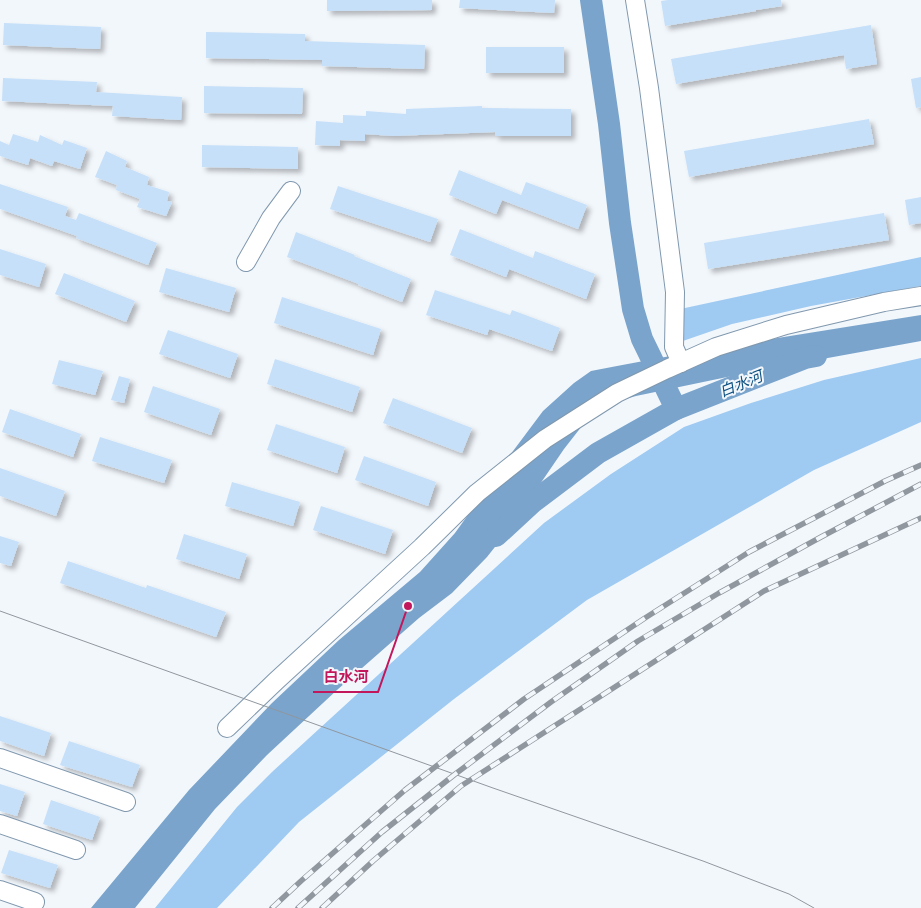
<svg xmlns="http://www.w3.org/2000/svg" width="921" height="908" viewBox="0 0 921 908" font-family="'Libre Baskerville','Noto Sans SC',serif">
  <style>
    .green { fill: #9fcaf2 }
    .water { fill: #7aa4cb }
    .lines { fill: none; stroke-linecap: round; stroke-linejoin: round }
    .river { stroke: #7aa4cb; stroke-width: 22 }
    .building { fill: #c6e0f9; filter: url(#shadow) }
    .minor-casing { stroke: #8098ae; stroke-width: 20 }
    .minor { stroke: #fff; stroke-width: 18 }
    .tram { stroke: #90979e; stroke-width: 1 }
    .rail-casing { stroke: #90979e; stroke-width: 5.5 }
    .rail { stroke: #f2f7fc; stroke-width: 4; stroke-dasharray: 11; stroke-linecap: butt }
    .labels { text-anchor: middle; stroke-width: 4; stroke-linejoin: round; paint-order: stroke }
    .water-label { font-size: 15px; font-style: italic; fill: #0c5081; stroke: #f2f7fc }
    .leader { fill: none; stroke: #c2185b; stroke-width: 2 }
    .callout-dot { fill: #c2185b; stroke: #f2f7fc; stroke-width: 2 }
    .callout-label { font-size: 15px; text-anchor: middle; font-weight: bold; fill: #c2185b; stroke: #f2f7fc; stroke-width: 4; stroke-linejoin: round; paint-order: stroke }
  </style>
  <defs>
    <filter id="shadow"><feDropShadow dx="4" dy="4" stdDeviation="2.5" flood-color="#0004"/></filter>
  </defs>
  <rect width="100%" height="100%" fill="#f2f7fc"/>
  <g class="green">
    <path d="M 921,257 L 921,286 L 811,306 L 732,324 L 680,342 L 671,311 Z"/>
    <path d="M 921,358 L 921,422 L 814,470 L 587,600 L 454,699 L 299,822 L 217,908 L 155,908 L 237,807 L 272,772 L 544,523 L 611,474 L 684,427 L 751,403 L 824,380 Z"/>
  </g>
  <path class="water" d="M 921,315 L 921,341 L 756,371 L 636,396 L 608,404 L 589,417 L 564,449 L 510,528 L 487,557 L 452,593 L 419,618 L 337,690 L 267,755 L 215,809 L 135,908 L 91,908 L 189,790 L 272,703 L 339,640 L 420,572 L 455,533 L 486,490 L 504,463 L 543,411 L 574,383 L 591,371 L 617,366 L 697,351 Z"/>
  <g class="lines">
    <g class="river">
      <path d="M 591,0 L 609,124 L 620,223 L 633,309 L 642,339 L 676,409"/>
      <path d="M 496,536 L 533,502 L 598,453 L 676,409 L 805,358 L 816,356"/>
    </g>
  </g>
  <g class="building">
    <path d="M 327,0 L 432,0 L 432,10 L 327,11 Z"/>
    <path d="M 460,0 L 555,0 L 554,13 L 459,8 Z"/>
    <path d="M 668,0 L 781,0 L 782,6 L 756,10 L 756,11 L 665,26 L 661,1 Z"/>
    <path d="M 4,23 L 101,27 L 100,49 L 3,45 Z"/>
    <path d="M 871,25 L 877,64 L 846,69 L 844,55 L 676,84 L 671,59 Z"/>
    <path d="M 206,32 L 305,34 L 305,41 L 425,45 L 424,69 L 322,66 L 322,60 L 206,58 Z"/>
    <rect x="486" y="47" width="78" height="26"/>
    <path d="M 921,77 L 921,107 L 916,108 L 911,79 Z"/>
    <path d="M 3,78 L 97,82 L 96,92 L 182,97 L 181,120 L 112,116 L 113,106 L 2,101 Z"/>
    <path d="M 204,86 L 303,88 L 302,114 L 204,113 Z"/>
    <path d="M 482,106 L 482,108 L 571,109 L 571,136 L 495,136 L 495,132 L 393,136 L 365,134 L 365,141 L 340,140 L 340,146 L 315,145 L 316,121 L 343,123 L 343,115 L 366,116 L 366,111 L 406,114 L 406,109 Z"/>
    <path d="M 869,119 L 874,144 L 689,177 L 684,151 Z"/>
    <path d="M 13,134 L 38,142 L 40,135 L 62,145 L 64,140 L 87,148 L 80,169 L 54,161 L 52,166 L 30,158 L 28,165 L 0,156 L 0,141 L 9,145 Z"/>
    <path d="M 202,145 L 298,147 L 298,169 L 202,167 Z"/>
    <path d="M 106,151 L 127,161 L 125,167 L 149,177 L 147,185 L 169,192 L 167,201 L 172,202 L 166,216 L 137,207 L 140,199 L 116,190 L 117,185 L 95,177 Z"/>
    <path d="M 459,170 L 521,195 L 526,182 L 587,205 L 578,229 L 502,200 L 496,214 L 449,195 Z"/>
    <path d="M 0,184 L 68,207 L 65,216 L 76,220 L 79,213 L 157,243 L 148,265 L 76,238 L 77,236 L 0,209 Z"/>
    <path d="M 338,186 L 438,219 L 430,242 L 330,209 Z"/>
    <path d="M 921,197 L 921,223 L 909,225 L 905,200 Z"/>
    <path d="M 884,213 L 889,240 L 708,269 L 704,243 Z"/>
    <path d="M 460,229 L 533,258 L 535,251 L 595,274 L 586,299 L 509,269 L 506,277 L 450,255 Z"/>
    <path d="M 296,232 L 355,255 L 354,256 L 411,279 L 402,302 L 358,285 L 359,284 L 287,257 Z"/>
    <path d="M 0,249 L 46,264 L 39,287 L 0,275 Z"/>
    <path d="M 166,268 L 236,288 L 229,312 L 159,292 Z"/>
    <path d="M 64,273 L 135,301 L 126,322 L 55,294 Z"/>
    <path d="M 435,290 L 510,315 L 512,310 L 560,328 L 552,351 L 489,329 L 487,335 L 426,315 Z"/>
    <path d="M 282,297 L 381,329 L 373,355 L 274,323 Z"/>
    <path d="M 168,330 L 238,354 L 230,378 L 159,354 Z"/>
    <path d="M 275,359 L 360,387 L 352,412 L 267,384 Z"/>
    <path d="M 59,360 L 103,371 L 95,395 L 52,384 Z"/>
    <path d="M 119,376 L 130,379 L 124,403 L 111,400 Z"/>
    <path d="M 153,386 L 220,409 L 211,435 L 144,412 Z"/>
    <path d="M 393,398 L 472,428 L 462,453 L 383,423 Z"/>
    <path d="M 10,409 L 81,434 L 73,457 L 2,432 Z"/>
    <path d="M 276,424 L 345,447 L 337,473 L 267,450 Z"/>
    <path d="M 100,437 L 172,460 L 164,483 L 92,461 Z"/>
    <path d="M 364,456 L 436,482 L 428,506 L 355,480 Z"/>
    <path d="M 0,468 L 65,491 L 56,516 L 0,496 Z"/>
    <path d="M 232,482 L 300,502 L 293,526 L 225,506 Z"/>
    <path d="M 321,506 L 393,530 L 385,554 L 313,530 Z"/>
    <path d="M 184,534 L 247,554 L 239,579 L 176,559 Z"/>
    <path d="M 0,536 L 19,542 L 11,566 L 0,563 Z"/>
    <path d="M 68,561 L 146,588 L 147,585 L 226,612 L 216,637 L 60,583 Z"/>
    <path d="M 0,716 L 51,733 L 44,756 L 0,741 Z"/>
    <path d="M 69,741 L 140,765 L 132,787 L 60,765 Z"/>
    <path d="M 0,784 L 25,792 L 17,816 L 0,811 Z"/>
    <path d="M 51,800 L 100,817 L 92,840 L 43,824 Z"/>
    <path d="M 9,850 L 58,865 L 50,888 L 1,873 Z"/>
  </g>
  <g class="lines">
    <g class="minor-casing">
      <g id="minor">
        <path d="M 635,0 L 649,88 L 675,292 L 674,347 L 681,363"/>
        <path d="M 246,262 L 271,218 L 291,191"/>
        <path d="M 227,728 L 276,681 L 422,547 L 477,493 L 545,439 L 617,393 L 667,369 L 716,347 L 786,325 L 884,302 L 921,296"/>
        <path d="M 0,758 L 126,802"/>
        <path d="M 0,824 L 76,850"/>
        <path d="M 0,890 L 35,902"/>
      </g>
    </g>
    <use href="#minor" class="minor"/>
    <path class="tram" d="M 0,611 L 493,788 L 703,861 L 789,894 L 814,908"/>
    <g class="rail-casing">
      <g id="rail">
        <path d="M 272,908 L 301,881 L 405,790 L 524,699 L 645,618 L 749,552 L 885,481 L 921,465"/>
        <path d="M 298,908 L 382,832 L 454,775 L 551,702 L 638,641 L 719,593 L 821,537 L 921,484"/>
        <path d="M 322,908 L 373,861 L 461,786 L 764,591 L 921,518"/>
      </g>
    </g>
    <use href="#rail" class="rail"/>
  </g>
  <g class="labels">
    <g class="water-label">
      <text transform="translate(741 384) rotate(-22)" y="5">白水河</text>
    </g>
  </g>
  <path class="leader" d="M408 606L378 692H313"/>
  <circle class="callout-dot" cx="408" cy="606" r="5"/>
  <g class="callout-label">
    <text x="346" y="682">白水河</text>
  </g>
</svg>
